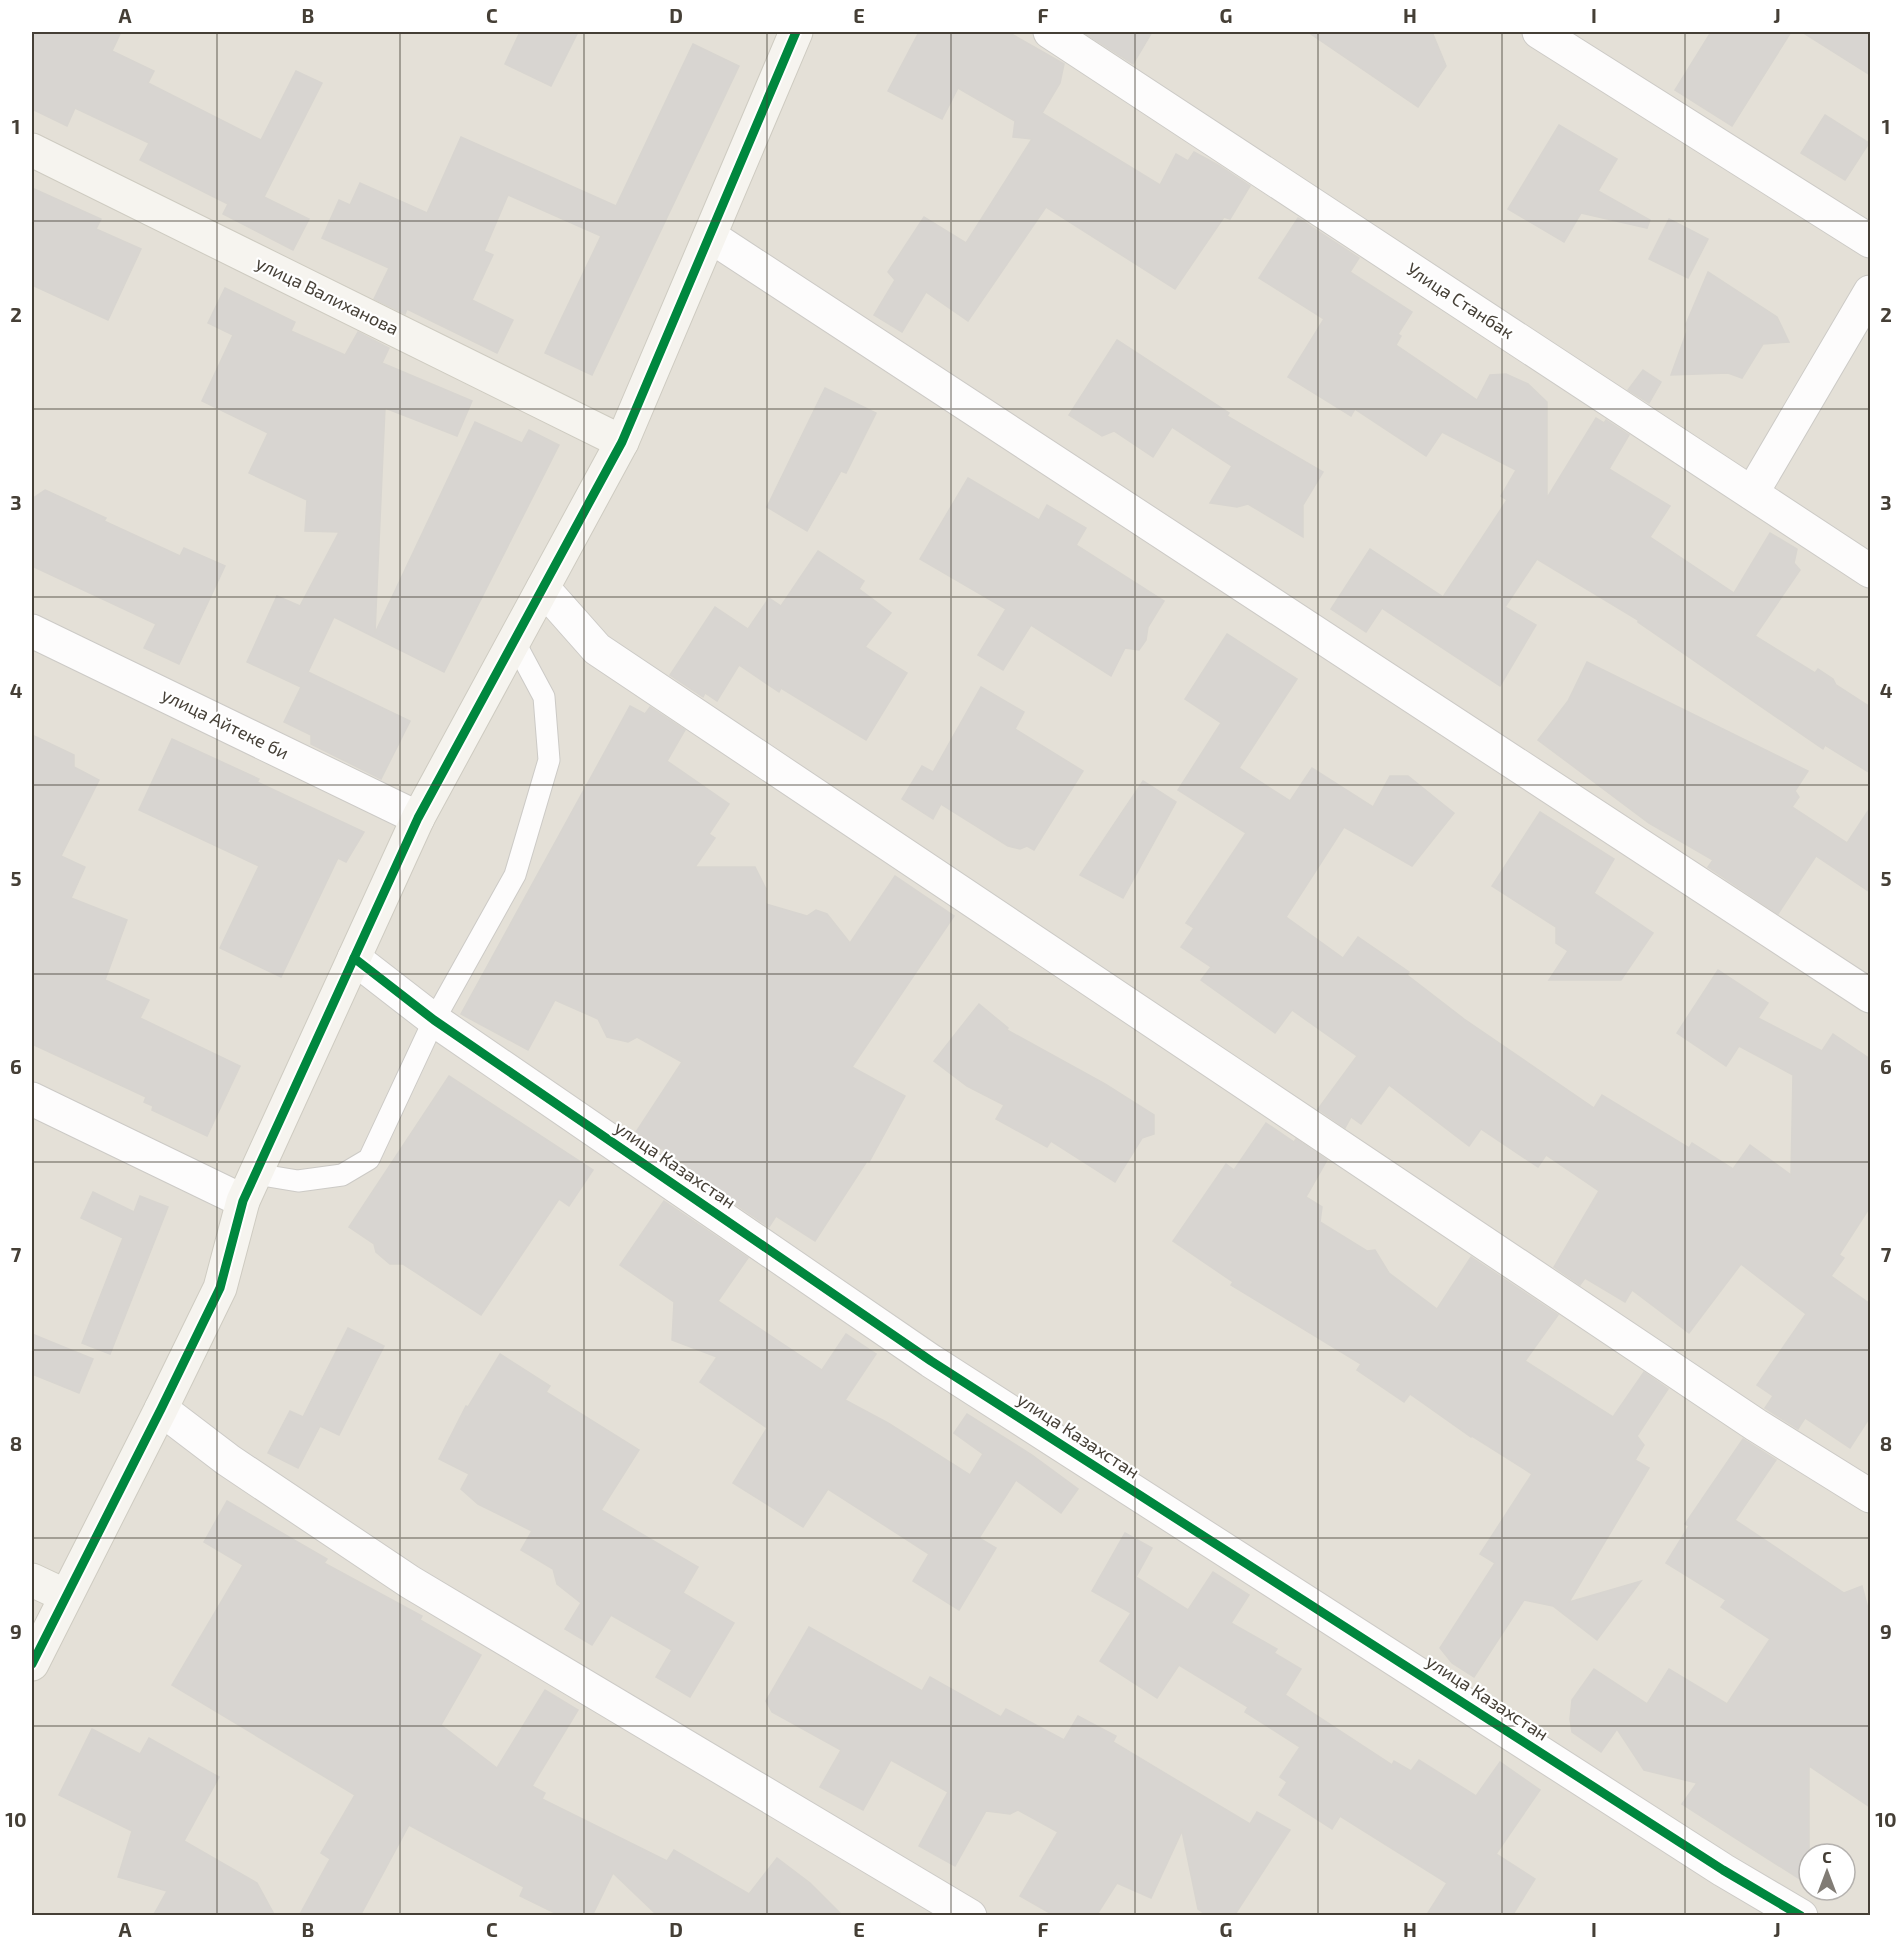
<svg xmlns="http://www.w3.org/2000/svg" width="1902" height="1947" viewBox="0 0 1902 1947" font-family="'Exo 2',sans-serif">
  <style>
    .residential { fill: #e4e0d7; fill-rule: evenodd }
    .building { fill: #d8d5d1; stroke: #d8d5d0; stroke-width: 1.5 }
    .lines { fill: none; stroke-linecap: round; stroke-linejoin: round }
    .lane-casing { stroke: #cccac6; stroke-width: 23 }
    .street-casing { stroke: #cccac6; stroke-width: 35 }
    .secondary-casing { stroke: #cecbc1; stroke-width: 35 }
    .lane { stroke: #fdfcfc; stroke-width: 21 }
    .street { stroke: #fdfcfc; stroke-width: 33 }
    .secondary { stroke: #f6f4ef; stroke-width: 33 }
    .cycleway-casing { stroke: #fff; stroke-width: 13 }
    .cycleway { stroke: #00873e; stroke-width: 9 }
    .grid { fill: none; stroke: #453f36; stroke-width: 1.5; stroke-opacity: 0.55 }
    .labels { text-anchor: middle; stroke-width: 4.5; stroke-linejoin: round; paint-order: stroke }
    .street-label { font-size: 18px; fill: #453f36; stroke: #fff }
    .neatline { fill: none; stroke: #453f36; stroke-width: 2 }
    .grid-label { font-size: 20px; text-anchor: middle; font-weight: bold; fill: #453f36 }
  </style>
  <rect width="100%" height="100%" fill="#f0eeea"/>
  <path class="residential" d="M 32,32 L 1870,32 L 1870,1915 L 32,1916 ZM 1809,1854 L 1845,1854 L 1845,1890 L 1809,1890 Z"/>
  <g class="building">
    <path d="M 32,32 L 121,32 L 112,51 L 154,71 L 148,83 L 261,140 L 296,71 L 322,83 L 264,197 L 309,219 L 293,250 L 223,214 L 228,204 L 140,160 L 149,143 L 75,108 L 67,126 L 32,109 Z"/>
    <path d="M 520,32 L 578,32 L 551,86 L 505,64 Z"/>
    <path d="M 919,32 L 1008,32 L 1064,64 L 1060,83 L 1042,113 L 1160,185 L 1176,154 L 1188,161 L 1194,152 L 1218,165 L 1250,186 L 1230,219 L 1224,217 L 1175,289 L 1046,207 L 968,321 L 926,292 L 902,332 L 874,315 L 895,280 L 888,272 L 924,217 L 966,243 L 1032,139 L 1013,137 L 1015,121 L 958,88 L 942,119 L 888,91 Z"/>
    <path d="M 1083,32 L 1152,32 L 1133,64 Z"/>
    <path d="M 1308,32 L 1432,32 L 1446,66 L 1418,107 Z"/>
    <path d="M 1711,32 L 1791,32 L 1732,126 L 1675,90 Z"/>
    <path d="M 1802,32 L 1870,32 L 1870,75 Z"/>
    <path d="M 693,44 L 739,66 L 592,375 L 545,353 L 601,236 L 508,195 L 484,251 L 493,255 L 472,300 L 513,320 L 497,353 L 407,309 L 405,314 L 374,299 L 389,268 L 322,238 L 339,200 L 350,205 L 360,183 L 427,213 L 461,137 L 616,206 Z"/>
    <path d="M 1825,115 L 1869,143 L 1845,180 L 1801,153 Z"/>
    <path d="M 1559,125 L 1617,159 L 1598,191 L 1650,220 L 1647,228 L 1581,213 L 1564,242 L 1508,209 Z"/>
    <path d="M 32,188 L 101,219 L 96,229 L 141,249 L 108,320 L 32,285 Z"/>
    <path d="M 1298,218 L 1359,258 L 1350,272 L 1412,312 L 1398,334 L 1401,336 L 1396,345 L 1477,400 L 1490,375 L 1506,374 L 1528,384 L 1547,402 L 1547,498 L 1596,418 L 1604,423 L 1606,420 L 1629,435 L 1609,469 L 1670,506 L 1650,537 L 1734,593 L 1770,533 L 1797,549 L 1794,563 L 1800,570 L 1755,636 L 1815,673 L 1818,669 L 1833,679 L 1836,685 L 1870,707 L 1870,773 L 1825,745 L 1823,749 L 1638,622 L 1638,620 L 1537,559 L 1505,607 L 1536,625 L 1500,686 L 1382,608 L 1366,632 L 1331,609 L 1370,549 L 1443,597 L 1507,500 L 1501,496 L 1516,470 L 1442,432 L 1426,456 L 1355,409 L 1351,416 L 1288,377 L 1324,319 L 1259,278 Z"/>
    <path d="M 1669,219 L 1708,239 L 1688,278 L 1649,259 Z"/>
    <path d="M 1708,272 L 1777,317 L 1789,342 L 1763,344 L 1742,378 L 1728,373 L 1671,375 L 1687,331 L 1686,324 Z"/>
    <path d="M 225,288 L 295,322 L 291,331 L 345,355 L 358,332 L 389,348 L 382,363 L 472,401 L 457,436 L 385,408 L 375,633 L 475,422 L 522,443 L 529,430 L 559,445 L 444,672 L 334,617 L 308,672 L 410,721 L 381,779 L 311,744 L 311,735 L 284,722 L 301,687 L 247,662 L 277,596 L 300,606 L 339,532 L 305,531 L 307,500 L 249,473 L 268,433 L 202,401 L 233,335 L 208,323 Z"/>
    <path d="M 1117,340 L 1229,413 L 1227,416 L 1323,472 L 1303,505 L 1303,537 L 1248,504 L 1237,507 L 1210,503 L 1232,466 L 1172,427 L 1153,457 L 1114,431 L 1102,436 L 1069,415 Z"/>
    <path d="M 1643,370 L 1661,382 L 1649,403 L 1628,390 Z"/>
    <path d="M 825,388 L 876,413 L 846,473 L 841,471 L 807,531 L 767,507 Z"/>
    <path d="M 968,478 L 1039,520 L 1047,505 L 1086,528 L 1076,545 L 1164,601 L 1148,627 L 1146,640 L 1139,650 L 1125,648 L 1111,676 L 1031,625 L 1003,670 L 978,655 L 1006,609 L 920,559 Z"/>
    <path d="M 45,490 L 106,518 L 104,521 L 180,556 L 184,548 L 225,566 L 179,664 L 144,648 L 156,624 L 32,566 L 32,499 Z"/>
    <path d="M 818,551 L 864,581 L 859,589 L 891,613 L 865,647 L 907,673 L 866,740 L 781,688 L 779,692 L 739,665 L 717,701 L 705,693 L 703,697 L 670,675 L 715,607 L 748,629 L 769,598 L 781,606 Z"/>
    <path d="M 1227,634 L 1297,679 L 1239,768 L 1290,801 L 1312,768 L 1373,807 L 1390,776 L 1408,776 L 1454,813 L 1412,866 L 1344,827 L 1286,917 L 1343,958 L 1358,937 L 1409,972 L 1407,975 L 1464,1019 L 1594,1108 L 1602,1095 L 1689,1148 L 1692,1143 L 1733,1169 L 1750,1145 L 1791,1175 L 1793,1075 L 1739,1046 L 1726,1066 L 1677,1033 L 1718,970 L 1768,1003 L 1758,1018 L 1822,1051 L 1833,1034 L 1870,1059 L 1870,1207 L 1839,1255 L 1844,1258 L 1831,1276 L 1870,1304 L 1870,1417 L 1850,1448 L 1805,1418 L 1798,1429 L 1765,1408 L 1773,1396 L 1757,1385 L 1806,1314 L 1741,1264 L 1689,1333 L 1632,1290 L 1625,1302 L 1585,1278 L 1580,1285 L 1554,1267 L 1599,1191 L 1546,1155 L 1538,1167 L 1481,1129 L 1469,1146 L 1389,1085 L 1361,1124 L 1351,1117 L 1345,1128 L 1318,1109 L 1357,1056 L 1292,1010 L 1275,1033 L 1201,980 L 1211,967 L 1181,947 L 1194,928 L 1186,923 L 1246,833 L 1178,790 L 1221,723 L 1185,699 Z"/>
    <path d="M 1587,662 L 1808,771 L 1795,791 L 1799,797 L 1792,807 L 1847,843 L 1870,808 L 1870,892 L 1816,856 L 1778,914 L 1708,867 L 1713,860 L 1649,823 L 1538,740 L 1568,701 Z"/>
    <path d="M 981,687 L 1024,712 L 1015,729 L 1083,771 L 1034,850 L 1027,846 L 1020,849 L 1008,846 L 941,804 L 933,819 L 902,799 L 922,766 L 933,772 Z"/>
    <path d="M 630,706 L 645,714 L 650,707 L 685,730 L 667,761 L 729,804 L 709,834 L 715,838 L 695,867 L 755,867 L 766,889 L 766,904 L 807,916 L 816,910 L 827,914 L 850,943 L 895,876 L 954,916 L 852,1067 L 905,1096 L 869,1162 L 867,1161 L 815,1241 L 776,1216 L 769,1227 L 685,1170 L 688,1166 L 636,1132 L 682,1062 L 637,1037 L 628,1042 L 607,1037 L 598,1019 L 555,1000 L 528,1050 L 461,1014 Z"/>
    <path d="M 32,735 L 74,755 L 74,767 L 99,780 L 61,856 L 85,867 L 71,898 L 127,920 L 105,980 L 149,1000 L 140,1018 L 240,1066 L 207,1136 L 152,1110 L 153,1106 L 144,1102 L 146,1097 L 32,1044 Z"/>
    <path d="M 172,739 L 259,779 L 257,782 L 364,832 L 346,862 L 338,858 L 281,977 L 220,948 L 259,866 L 139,810 Z"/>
    <path d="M 1143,781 L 1176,802 L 1123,898 L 1080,875 Z"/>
    <path d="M 1540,812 L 1614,859 L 1594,893 L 1653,933 L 1621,980 L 1549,980 L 1568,951 L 1556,943 L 1556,927 L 1492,886 Z"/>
    <path d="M 979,1004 L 1008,1028 L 1007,1030 L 1105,1084 L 1154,1115 L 1154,1134 L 1142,1138 L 1115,1182 L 1051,1141 L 1047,1147 L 996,1119 L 1004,1105 L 967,1086 L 934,1061 Z"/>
    <path d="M 449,1076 L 593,1170 L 569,1206 L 559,1199 L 481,1315 L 403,1264 L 390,1264 L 376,1252 L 374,1244 L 349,1227 Z"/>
    <path d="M 1266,1123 L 1294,1142 L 1296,1139 L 1327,1160 L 1306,1197 L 1322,1207 L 1320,1222 L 1367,1251 L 1375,1250 L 1389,1273 L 1437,1309 L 1471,1257 L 1558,1315 L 1525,1361 L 1613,1417 L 1644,1372 L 1668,1389 L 1637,1436 L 1644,1445 L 1635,1460 L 1649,1468 L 1569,1602 L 1641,1581 L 1597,1640 L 1553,1606 L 1524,1600 L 1474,1677 L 1452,1663 L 1440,1648 L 1495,1563 L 1480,1554 L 1532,1474 L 1472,1436 L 1471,1437 L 1410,1394 L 1404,1402 L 1357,1370 L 1361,1364 L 1231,1285 L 1233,1282 L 1173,1241 L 1226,1164 L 1234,1170 Z"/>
    <path d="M 93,1192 L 134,1212 L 140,1196 L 168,1207 L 110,1354 L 82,1343 L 123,1238 L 81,1218 Z"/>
    <path d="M 664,1201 L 748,1258 L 718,1301 L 822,1370 L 846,1334 L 876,1354 L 845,1400 L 888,1423 L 970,1475 L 983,1454 L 954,1433 L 967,1414 L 1032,1455 L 1078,1489 L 1061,1513 L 1016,1480 L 979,1538 L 996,1548 L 959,1610 L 913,1581 L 929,1554 L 828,1489 L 803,1527 L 733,1483 L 767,1428 L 700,1382 L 717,1357 L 672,1340 L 674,1302 L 620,1265 Z"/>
    <path d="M 348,1328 L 384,1346 L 339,1435 L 320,1426 L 298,1468 L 268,1453 L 290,1411 L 303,1417 Z"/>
    <path d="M 32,1334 L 93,1359 L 79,1393 L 32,1374 Z"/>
    <path d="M 500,1354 L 550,1386 L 546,1392 L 639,1450 L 601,1510 L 698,1567 L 683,1593 L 734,1623 L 690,1697 L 656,1677 L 672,1650 L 611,1615 L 592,1645 L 565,1629 L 581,1603 L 557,1584 L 553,1569 L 521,1550 L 532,1531 L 478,1504 L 461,1489 L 469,1474 L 439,1459 L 466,1406 L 468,1407 Z"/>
    <path d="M 1743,1439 L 1776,1460 L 1735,1520 L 1844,1593 L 1862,1586 L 1870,1616 L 1870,1807 L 1809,1766 L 1809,1885 L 1682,1804 L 1697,1783 L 1644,1770 L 1617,1729 L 1601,1752 L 1572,1732 L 1570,1719 L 1572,1700 L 1594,1669 L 1647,1704 L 1669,1669 L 1727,1704 L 1770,1639 L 1721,1607 L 1726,1600 L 1666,1563 L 1689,1526 L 1685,1524 Z"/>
    <path d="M 227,1501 L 327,1559 L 324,1563 L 422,1616 L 420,1620 L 481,1655 L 441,1725 L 497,1768 L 545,1690 L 578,1710 L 532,1786 L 545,1793 L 542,1799 L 667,1861 L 674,1850 L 749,1894 L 777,1858 L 810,1883 L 843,1916 L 658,1916 L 613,1873 L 592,1916 L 561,1916 L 520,1896 L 524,1887 L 409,1825 L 360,1916 L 299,1916 L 330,1859 L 321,1853 L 355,1795 L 172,1685 L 243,1565 L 204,1542 Z"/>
    <path d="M 1125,1533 L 1152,1548 L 1136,1577 L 1188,1610 L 1213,1572 L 1249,1595 L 1231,1623 L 1277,1649 L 1274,1653 L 1301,1669 L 1285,1695 L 1392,1765 L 1394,1761 L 1411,1771 L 1419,1760 L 1476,1796 L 1500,1762 L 1540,1790 L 1496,1854 L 1535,1879 L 1512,1916 L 1426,1916 L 1447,1883 L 1340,1816 L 1332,1829 L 1279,1795 L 1287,1782 L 1280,1777 L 1300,1747 L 1245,1712 L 1248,1707 L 1179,1665 L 1157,1698 L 1100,1661 L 1131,1613 L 1092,1591 Z"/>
    <path d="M 809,1627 L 922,1691 L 930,1677 L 1001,1717 L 1006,1709 L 1064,1740 L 1078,1716 L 1116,1736 L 1113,1742 L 1250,1824 L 1257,1812 L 1290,1830 L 1234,1916 L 1208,1916 L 1198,1909 L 1182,1831 L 1151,1898 L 1117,1883 L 1096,1916 L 1055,1916 L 1020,1896 L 1058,1832 L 1018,1810 L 1010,1814 L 986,1811 L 955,1866 L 919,1846 L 948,1792 L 891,1760 L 863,1810 L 820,1787 L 841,1750 L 772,1712 L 766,1701 Z"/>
    <path d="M 92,1729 L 140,1754 L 149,1738 L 219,1777 L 184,1841 L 257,1883 L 275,1916 L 153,1916 L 167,1891 L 118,1877 L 132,1831 L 59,1795 Z"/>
  </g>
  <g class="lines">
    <g class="lane-casing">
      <path id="lane" d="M 256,1174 L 298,1181 L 342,1175 L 369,1159 L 434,1020 L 515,875 L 549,760 L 544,697 L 514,641"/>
    </g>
    <g class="street-casing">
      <g id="street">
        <path d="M 1050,32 L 1870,571"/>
        <path d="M 1539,32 L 1870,241"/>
        <path d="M 710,236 L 1870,996"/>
        <path d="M 1752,493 L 1870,292"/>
        <path d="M 543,588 L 597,649 L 1756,1425 L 1870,1496"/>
        <path d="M 32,631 L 418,818"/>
        <path d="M 354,958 L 434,1020 L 931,1361 L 1723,1870 L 1801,1916"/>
        <path d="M 32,1099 L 243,1201"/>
        <path d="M 161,1409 L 228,1460 L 410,1582 L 970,1916"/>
      </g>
    </g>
    <g class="secondary-casing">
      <g id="secondary">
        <path d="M 32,150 L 622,442"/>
        <path d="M 32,1580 L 66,1596"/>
        <path d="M 32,1664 L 161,1409 L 220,1288 L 243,1201 L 418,818 L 622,442 L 796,32"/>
      </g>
    </g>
    <use href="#lane" class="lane"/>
    <use href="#street" class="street"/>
    <use href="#secondary" class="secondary"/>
    <g class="cycleway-casing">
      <g id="cycleway">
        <path d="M 354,958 L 434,1020 L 931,1361 L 1723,1870 L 1801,1916"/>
        <path d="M 32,1664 L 161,1409 L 220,1288 L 243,1201 L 418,818 L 622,442 L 796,32"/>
      </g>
    </g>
    <use href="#cycleway" class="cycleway"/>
  </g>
  <path class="grid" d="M 217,32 L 217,1916M 400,32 L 400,1916M 584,32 L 584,1916M 767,32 L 767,1916M 951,32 L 951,1916M 1135,32 L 1135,1916M 1318,32 L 1318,1916M 1502,32 L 1502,1916M 1685,32 L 1685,1916M 32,221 L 1870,221M 32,409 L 1870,409M 32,597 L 1870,597M 32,785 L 1870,785M 32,974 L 1870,974M 32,1162 L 1870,1162M 32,1350 L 1870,1350M 32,1538 L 1870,1538M 32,1726 L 1870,1726"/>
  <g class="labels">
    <g class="street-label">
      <text transform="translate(327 296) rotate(26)" y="6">улица Валиханова</text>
      <text transform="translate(1460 301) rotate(33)" y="6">Улица Станбак</text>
      <text transform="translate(225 724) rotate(26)" y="6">улица Айтеке би</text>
      <text transform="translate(675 1165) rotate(34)" y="6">улица Казахстан</text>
      <text transform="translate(1078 1436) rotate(33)" y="6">улица Казахстан</text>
      <text transform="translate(1487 1698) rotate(33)" y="6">улица Казахстан</text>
    </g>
  </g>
  <rect width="1902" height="1947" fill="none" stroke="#ffffff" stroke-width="66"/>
  <g transform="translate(1827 1872)"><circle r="28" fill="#ffffff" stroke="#b5b2af" stroke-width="1.5"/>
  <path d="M0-4.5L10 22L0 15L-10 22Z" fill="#817c75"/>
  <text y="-9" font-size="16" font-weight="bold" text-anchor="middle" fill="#453f36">С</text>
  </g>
  <rect x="33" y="33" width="1836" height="1881" class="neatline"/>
  <g class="grid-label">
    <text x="125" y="23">A</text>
    <text x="308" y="23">B</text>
    <text x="492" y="23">C</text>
    <text x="676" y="23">D</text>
    <text x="859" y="23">E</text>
    <text x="1043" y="23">F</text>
    <text x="1226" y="23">G</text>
    <text x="1410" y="23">H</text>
    <text x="1594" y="23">I</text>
    <text x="1777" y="23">J</text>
    <text x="16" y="134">1</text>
    <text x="1886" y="134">1</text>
    <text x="16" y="322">2</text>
    <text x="1886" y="322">2</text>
    <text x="16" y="510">3</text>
    <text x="1886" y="510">3</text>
    <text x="16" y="698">4</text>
    <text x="1886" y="698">4</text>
    <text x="16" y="886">5</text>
    <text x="1886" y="886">5</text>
    <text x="16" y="1074">6</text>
    <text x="1886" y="1074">6</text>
    <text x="16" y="1262">7</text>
    <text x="1886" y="1262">7</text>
    <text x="16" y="1451">8</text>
    <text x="1886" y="1451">8</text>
    <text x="16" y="1639">9</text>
    <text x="1886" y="1639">9</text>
    <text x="16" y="1827">10</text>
    <text x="1886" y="1827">10</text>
    <text x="125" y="1937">A</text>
    <text x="308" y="1937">B</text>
    <text x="492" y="1937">C</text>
    <text x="676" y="1937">D</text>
    <text x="859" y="1937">E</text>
    <text x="1043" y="1937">F</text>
    <text x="1226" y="1937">G</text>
    <text x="1410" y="1937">H</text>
    <text x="1594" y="1937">I</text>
    <text x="1777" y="1937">J</text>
  </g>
</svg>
